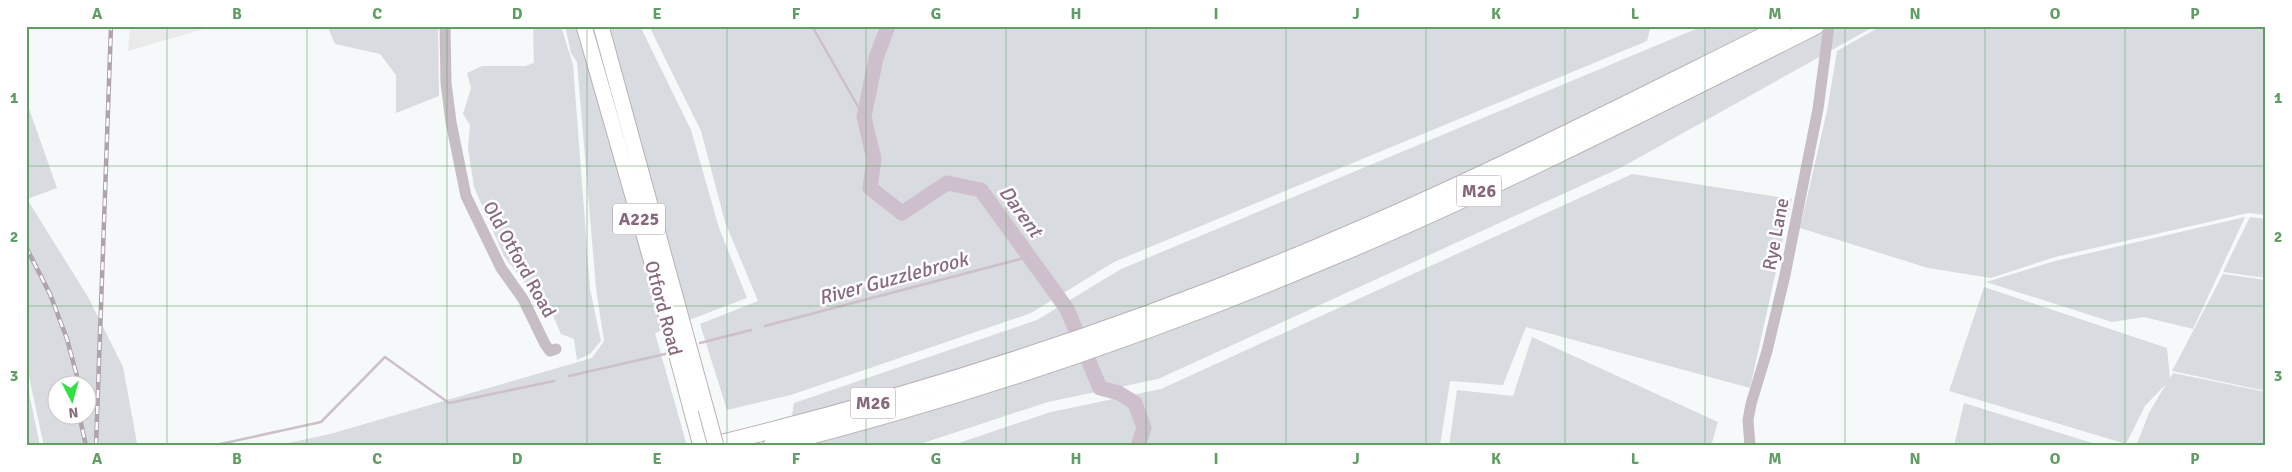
<svg xmlns="http://www.w3.org/2000/svg" width="2292" height="472" viewBox="0 0 2292 472" font-family="Signika,sans-serif">
  <style>
    .built { fill: #eaeaeb }
    .green { fill: #d8dbe0; fill-rule: evenodd }
    .lines { fill: none; stroke-linecap: round; stroke-linejoin: round }
    .stream { stroke: #cebfcc; stroke-width: 2.5 }
    .river { stroke: #cebfcc; stroke-width: 15 }
    .major-casing { stroke: #bbb1b8; stroke-width: 17 }
    .highway-casing { stroke: #bcb3b9; stroke-width: 18 }
    .minor { stroke: #c7bdc4; stroke-width: 11 }
    .major { stroke: #fff; stroke-width: 15 }
    .highway { stroke: #fff; stroke-width: 16 }
    .rail-casing { stroke: #b0a3ac; stroke-width: 4.5 }
    .rail { stroke: #fff; stroke-width: 2.5; stroke-dasharray: 8; stroke-linecap: butt }
    .major-bridge-casing { stroke: #bbb1b8; stroke-width: 17; stroke-linecap: butt }
    .major-bridge { stroke: #fff; stroke-width: 15 }
    .grid { fill: none; stroke: #5f9e63; stroke-width: 1; stroke-opacity: 0.55 }
    .labels { text-anchor: middle; stroke-width: 5; stroke-linejoin: round; paint-order: stroke }
    .shield { fill: #fff; stroke: #ab95a4; stroke-width: 1 }
    .shield-label { font-size: 18px; font-weight: bold; fill: #87687d }
    .street-label { font-size: 19px; fill: #87687d; stroke: #fff }
    .water-label { font-size: 20px; font-style: italic; fill: #896984; stroke: #fff }
    .neatline { fill: none; stroke: #5f9e63; stroke-width: 2 }
    .grid-label { font-size: 16px; text-anchor: middle; font-weight: bold; fill: #5f9e63 }
  </style>
  <rect width="100%" height="100%" fill="#f6f9f9"/>
  <path class="built" d="M 130,26 L 214,26 L 128,51 Z"/>
  <g class="green">
    <path d="M 327,26 L 438,26 L 439,96 L 396,113 L 396,75 L 380,54 L 335,44 Z"/>
    <path d="M 533,26 L 561,26 L 573,65 L 590,289 L 601,341 L 590,354 L 577,360 L 574,339 L 561,334 L 551,311 L 535,296 L 504,256 L 474,187 L 468,148 L 470,125 L 463,114 L 471,88 L 467,73 L 482,66 L 525,66 L 534,63 Z"/>
    <path d="M 565,26 L 640,26 L 691,130 L 719,228 L 747,298 L 655,333 L 687,446 L 274,446 L 330,434 L 592,358 L 604,341 L 596,288 L 577,62 L 571,53 Z"/>
    <path d="M 649,26 L 1651,26 L 1647,41 L 1114,262 L 1031,313 L 791,395 L 727,410 L 700,324 L 758,301 L 725,222 L 701,131 Z"/>
    <path d="M 1703,26 L 1875,26 L 1622,167 L 1158,379 L 1048,402 L 914,446 L 787,446 L 794,403 L 1037,320 L 1121,269 Z"/>
    <path d="M 1881,26 L 2266,26 L 2266,215 L 2248,213 L 2055,257 L 1991,278 L 1928,268 L 1800,228 L 1827,111 L 1837,51 Z"/>
    <path d="M 26,100 L 57,188 L 27,199 L 88,297 L 123,367 L 137,443 L 121,446 L 44,446 L 26,363 ZM 58,384 L 88,384 L 88,414 L 58,414 Z"/>
    <path d="M 1632,174 L 1792,199 L 1750,388 L 1526,327 L 1503,385 L 1450,381 L 1440,446 L 950,446 L 1051,412 L 1161,389 Z"/>
    <path d="M 2245,217 L 2193,329 L 2144,317 L 2112,322 L 1986,282 L 2055,261 Z"/>
    <path d="M 2250,217 L 2266,219 L 2266,278 L 2223,272 Z"/>
    <path d="M 2223,274 L 2266,280 L 2266,391 L 2172,371 Z"/>
    <path d="M 1984,287 L 2167,348 L 2170,378 L 2173,373 L 2266,392 L 2266,446 L 2136,446 L 2149,413 L 2166,384 L 2145,406 L 2126,444 L 1949,391 Z"/>
    <path d="M 1532,337 L 1718,422 L 1711,446 L 1449,446 L 1457,390 L 1513,396 Z"/>
    <path d="M 26,378 L 40,446 L 26,446 Z"/>
    <path d="M 1964,403 L 2102,446 L 1954,446 Z"/>
  </g>
  <g class="lines">
    <g class="stream">
      <path d="M 812,26 L 864,117"/>
      <path d="M 765,326 L 1028,257"/>
      <path d="M 700,343 L 751,330"/>
      <path d="M 569,376 L 665,354"/>
      <path d="M 211,446 L 321,422 L 385,357 L 449,403 L 554,381"/>
    </g>
    <path class="river" d="M 888,26 L 876,58 L 864,117 L 874,159 L 870,188 L 902,213 L 947,183 L 981,190 L 1067,309 L 1100,388 L 1119,393 L 1135,403 L 1144,428 L 1138,446"/>
    <g class="major-casing">
      <g id="major">
        <path d="M 584,26 L 651,259 L 701,446"/>
        <path d="M 601,26 L 706,409"/>
      </g>
    </g>
    <g class="highway-casing">
      <g id="highway">
        <path d="M 709,446 C 928,393 1142,323 1348,234 C 1496,171 1639,97 1783,26"/>
        <path d="M 771,446 C 963,398 1153,333 1335,256 C 1499,187 1657,106 1816,26"/>
      </g>
    </g>
    <g class="minor">
      <path d="M 445,26 L 446,83 L 451,122 L 466,196 L 501,268 L 523,299 L 545,344 L 550,351 L 556,349"/>
      <path d="M 1750,446 L 1748,420 L 1751,404 L 1767,351 L 1785,275 L 1818,109 L 1829,26"/>
    </g>
    <use href="#major" class="major"/>
    <use href="#highway" class="highway"/>
    <g class="rail-casing">
      <g id="rail">
        <path d="M 26,247 L 50,294 L 67,339 L 79,384"/>
        <path d="M 79,414 L 86,446"/>
        <path d="M 96,446 L 111,26"/>
      </g>
    </g>
    <use href="#rail" class="rail"/>
    <g class="major-bridge-casing">
      <path id="major-bridge" d="M 706,409 L 716,446"/>
    </g>
    <use href="#major-bridge" class="major-bridge"/>
  </g>
  <path class="grid" d="M 167,26 L 167,446M 307,26 L 307,446M 447,26 L 447,446M 587,26 L 587,446M 727,26 L 727,446M 866,26 L 866,446M 1006,26 L 1006,446M 1146,26 L 1146,446M 1286,26 L 1286,446M 1426,26 L 1426,446M 1565,26 L 1565,446M 1705,26 L 1705,446M 1845,26 L 1845,446M 1985,26 L 1985,446M 2125,26 L 2125,446M 26,166 L 2266,166M 26,306 L 2266,306"/>
  <g class="labels">
    <g class="shield">
      <rect x="1456.5" y="175.5" width="45" height="31" rx="4"/>
      <rect x="613" y="203.5" width="52" height="31" rx="4"/>
      <rect x="850.5" y="387.5" width="45" height="31" rx="4"/>
    </g>
    <g class="shield-label">
      <text x="1479" y="197">M26</text>
      <text x="639" y="225">A225</text>
      <text x="873" y="409">M26</text>
    </g>
    <g class="street-label">
      <text transform="translate(1775 234) rotate(-79)" y="7">Rye Lane</text>
      <text transform="translate(520 259) rotate(61)" y="7">Old Otford Road</text>
      <text transform="translate(664 308) rotate(75)" y="7">Otford Road</text>
    </g>
    <g class="water-label">
      <text transform="translate(1021 211) rotate(54)" y="7">Darent</text>
      <text transform="translate(893 278) rotate(-15)" y="7">River Guzzlebrook</text>
    </g>
  </g>
  <rect width="2292" height="472" fill="none" stroke="#ffffff" stroke-width="55"/>
  <g transform="translate(72 400) rotate(174)"><circle r="24" fill="#ffffff" stroke="#cfc3cb"/>
  <path d="M0-4L9 19L0 12L-9 19Z" fill="#2ee144"/>
  <text y="-8" font-size="14" font-weight="bold" text-anchor="middle" fill="#87687d">N</text>
  </g>
  <rect x="28" y="28" width="2236" height="416" class="neatline"/>
  <g class="grid-label">
    <text x="97" y="19">A</text>
    <text x="237" y="19">B</text>
    <text x="377" y="19">C</text>
    <text x="517" y="19">D</text>
    <text x="657" y="19">E</text>
    <text x="796" y="19">F</text>
    <text x="936" y="19">G</text>
    <text x="1076" y="19">H</text>
    <text x="1216" y="19">I</text>
    <text x="1356" y="19">J</text>
    <text x="1496" y="19">K</text>
    <text x="1635" y="19">L</text>
    <text x="1775" y="19">M</text>
    <text x="1915" y="19">N</text>
    <text x="2055" y="19">O</text>
    <text x="2195" y="19">P</text>
    <text x="14" y="103">1</text>
    <text x="2278" y="103">1</text>
    <text x="14" y="242">2</text>
    <text x="2278" y="242">2</text>
    <text x="14" y="381">3</text>
    <text x="2278" y="381">3</text>
    <text x="97" y="464">A</text>
    <text x="237" y="464">B</text>
    <text x="377" y="464">C</text>
    <text x="517" y="464">D</text>
    <text x="657" y="464">E</text>
    <text x="796" y="464">F</text>
    <text x="936" y="464">G</text>
    <text x="1076" y="464">H</text>
    <text x="1216" y="464">I</text>
    <text x="1356" y="464">J</text>
    <text x="1496" y="464">K</text>
    <text x="1635" y="464">L</text>
    <text x="1775" y="464">M</text>
    <text x="1915" y="464">N</text>
    <text x="2055" y="464">O</text>
    <text x="2195" y="464">P</text>
  </g>
</svg>
